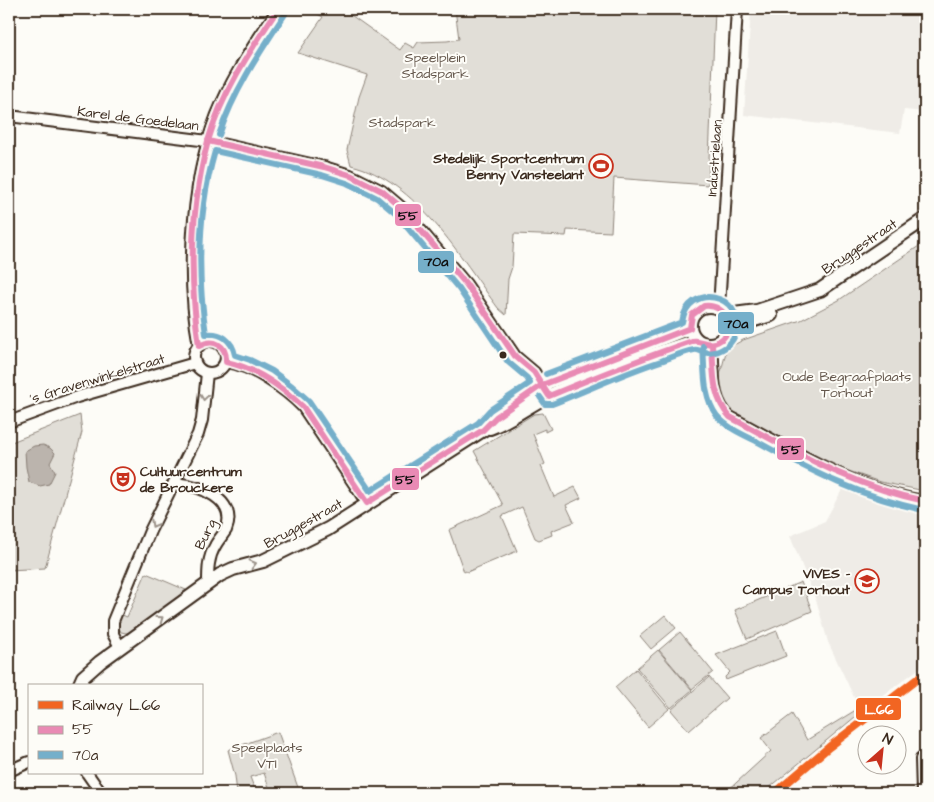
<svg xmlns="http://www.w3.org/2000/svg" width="934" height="802" viewBox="0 0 934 802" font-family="'Architects Daughter',sans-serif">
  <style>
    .built { fill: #efece7 }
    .green { fill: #e1ded7; stroke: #8e847a }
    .water { fill: #bbb4ad; stroke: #887d74 }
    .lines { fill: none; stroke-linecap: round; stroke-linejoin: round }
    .minor-casing { stroke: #3b2a1e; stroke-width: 14 }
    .tertiary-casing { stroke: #3b2a1e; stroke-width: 16 }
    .minor { stroke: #fdfcf7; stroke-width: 10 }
    .tertiary { stroke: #fdfcf7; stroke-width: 12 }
    .bus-1-casing { stroke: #fdfcf7; stroke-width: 10 }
    .bus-2-casing { stroke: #fdfcf7; stroke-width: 10 }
    .bus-1 { stroke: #e98ab4; stroke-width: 6 }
    .bus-2 { stroke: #75afca; stroke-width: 6 }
    .rail-1-casing { stroke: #fdfcf7; stroke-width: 11 }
    .rail-1 { stroke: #f26522; stroke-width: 8 }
    .oneway { stroke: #9c938a }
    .bus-dot { fill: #3b2a1e; stroke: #fdfcf7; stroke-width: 2 }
    .labels { text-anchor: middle; stroke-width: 4; stroke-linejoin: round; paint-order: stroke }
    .park-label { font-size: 14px; fill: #64574c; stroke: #fdfcf7 }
    .street-label { font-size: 14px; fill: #3b2a1e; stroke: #fdfcf7 }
    .poi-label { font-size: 14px; font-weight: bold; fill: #3b2a1e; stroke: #fdfcf7; text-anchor: end }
    .line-badge { stroke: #fdfcf7; stroke-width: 2 }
    .badge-label { font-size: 14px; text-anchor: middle; font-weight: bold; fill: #fff }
    .pale-badge-label { font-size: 14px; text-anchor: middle; font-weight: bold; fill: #111 }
  </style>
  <rect width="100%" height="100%" fill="#fdfcf7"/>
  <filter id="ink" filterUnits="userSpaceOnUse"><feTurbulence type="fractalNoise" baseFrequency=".02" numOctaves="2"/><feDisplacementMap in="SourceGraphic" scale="10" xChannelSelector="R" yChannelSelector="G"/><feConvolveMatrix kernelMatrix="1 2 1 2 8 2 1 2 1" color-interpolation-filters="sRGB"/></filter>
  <g filter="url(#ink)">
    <g class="built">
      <path d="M 751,9 L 925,9 L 925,112 L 904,110 L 900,133 L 744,115 Z"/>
      <path d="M 844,486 L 925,513 L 925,664 L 861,712 L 828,642 L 817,603 L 790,536 L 825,521 Z"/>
    </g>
    <g class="green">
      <path d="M 316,9 L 351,9 L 348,13 L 400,50 L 405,43 L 414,48 L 418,42 L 447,41 L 459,39 L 455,9 L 715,9 L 708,185 L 614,178 L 611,232 L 567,230 L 566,236 L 514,234 L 512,267 L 508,279 L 506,315 L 498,308 C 461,258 416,180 351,165 L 347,150 L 359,97 L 367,75 L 298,53 L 323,17 L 314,12 Z"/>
      <path d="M 925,242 L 925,491 L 880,482 L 846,470 L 748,422 L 727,408 L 722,400 L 720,390 L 720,375 L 726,352 L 732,346 L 743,340 L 801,320 L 839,300 Z"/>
      <path d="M 543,413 L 551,429 L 545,432 L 545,429 L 533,434 L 545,464 L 541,466 L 554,497 L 575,487 L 581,498 L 566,505 L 574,522 L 551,531 L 552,535 L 539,540 L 535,538 L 522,507 L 502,516 L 517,551 L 467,572 L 466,571 L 464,572 L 449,530 L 503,505 L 474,451 L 534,414 Z"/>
      <path d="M 80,415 L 82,432 L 45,568 L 9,570 L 9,443 Z"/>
      <path d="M 146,573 L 186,590 L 133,632 L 126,633 L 121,632 L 117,624 L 120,614 L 127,617 Z"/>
      <path d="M 801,582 L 812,611 L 747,639 L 735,610 Z"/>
      <path d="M 665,615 L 676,628 L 651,649 L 640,636 Z"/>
      <path d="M 777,631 L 786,656 L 726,680 L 725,677 L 730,672 L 716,655 Z"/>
      <path d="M 680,632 L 713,672 L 692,689 L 659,650 Z"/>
      <path d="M 658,650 L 692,690 L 671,708 L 637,668 Z"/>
      <path d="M 636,669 L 669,709 L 648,727 L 615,687 Z"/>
      <path d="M 709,677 L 727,698 L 689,731 L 671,710 Z"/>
      <path d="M 859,708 L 861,712 L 763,793 L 725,793 L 771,751 L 761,738 L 792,714 L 807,740 Z"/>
      <path d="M 278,732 L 300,793 L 271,793 L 264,773 L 250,777 L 256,793 L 237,793 L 235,776 L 228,750 Z"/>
    </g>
    <path class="water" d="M 43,445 L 50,448 L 55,453 L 50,463 L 55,472 L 49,484 L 40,486 L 29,482 L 26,467 L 25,451 L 34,446 Z"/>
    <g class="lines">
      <g class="minor-casing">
        <g id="minor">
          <path d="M 9,116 L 208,141 L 324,167 L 350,175 L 382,191 L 402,208 L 466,284 L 515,356 L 534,372 L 545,390"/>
          <path d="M 719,308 L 737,9"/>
          <circle cx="210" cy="357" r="16"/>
          <path d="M 712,345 C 715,369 709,399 730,417 C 791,449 855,491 925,501"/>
          <path d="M 199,346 C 185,273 191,171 222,103 C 237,69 258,39 278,9"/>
          <path d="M 226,362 C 252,365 285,389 303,407 L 367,503"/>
          <path d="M 9,422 L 77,397 L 195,363"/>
          <path d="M 175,483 C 198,485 239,499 226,530 C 223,535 218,540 215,546 C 208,558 208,570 208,583"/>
          <path d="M 120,647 L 113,634 L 113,621 L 150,531 L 198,434 L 202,420 L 207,373"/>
          <path d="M 921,759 L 922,793"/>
          <path d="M 9,771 L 29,762"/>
          <path d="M 87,773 L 101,793"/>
        </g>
      </g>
      <g class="tertiary-casing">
        <g id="tertiary">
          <circle cx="709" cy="325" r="19"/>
          <path d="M 726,315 L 757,311 L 820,290 L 925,219"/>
          <path d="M 728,328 L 771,315"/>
          <path d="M 490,428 C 511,420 529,405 550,395 C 597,373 647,356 696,340"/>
          <path d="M 79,686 L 83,677 L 100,662 L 220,575 L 233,569 L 263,561 L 328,529 L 483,430 L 496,417 L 542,385 L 690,328"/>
        </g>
      </g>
      <use href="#minor" class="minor"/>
      <use href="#tertiary" class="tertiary"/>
      <g class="bus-1-casing">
        <g id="bus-1">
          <path d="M 208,141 L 324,167 L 350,175 L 382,191 L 402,208 L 466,284 L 515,356 L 534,372 L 542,385"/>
          <path d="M 208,141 C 190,208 189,277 199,346 C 214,338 227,345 226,362 C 256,368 281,386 303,407 L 367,503 L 483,430 L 496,417 L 542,385"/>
          <path d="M 208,141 C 222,92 250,51 278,9"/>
          <path d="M 704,306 C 727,303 739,332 717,342 C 708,347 700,339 692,341 C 643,358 597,376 549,396 L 542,385 L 690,328 L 692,315 Z"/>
          <path d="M 712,345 C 714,371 711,396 730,417 C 794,451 853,487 925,501"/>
        </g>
      </g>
      <g class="bus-2-casing">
        <g id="bus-2">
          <path d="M 219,135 C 234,90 260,52 285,14"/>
          <path d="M 215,151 L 322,175 L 347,183 L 377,198 L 396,214 L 459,289 L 508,362 L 527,378 L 530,383 L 490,410 L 478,423 L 370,491 L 309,401 L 292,386 L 272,371 L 250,360 L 235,355 C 232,340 221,332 206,334 C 197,274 198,210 215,151 Z"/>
          <path d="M 703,346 C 705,369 702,396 717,416 C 727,428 744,435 758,442 C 812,472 862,497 923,510"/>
          <path d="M 540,397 L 545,404 L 552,404 C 588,390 624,373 661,361 C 672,357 683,352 694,350 C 698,349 701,352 705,352 C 712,354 720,351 726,347 C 731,343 735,337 736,331 C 744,294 688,282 682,322 L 546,374"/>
        </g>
      </g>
      <use href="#bus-1" class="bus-1"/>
      <use href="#bus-2" class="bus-2"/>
      <g class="rail-1-casing">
        <path id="rail-1" d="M 775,793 L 829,747 L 925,673"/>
      </g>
      <use href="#rail-1" class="rail-1"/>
    </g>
    <defs><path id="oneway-chevron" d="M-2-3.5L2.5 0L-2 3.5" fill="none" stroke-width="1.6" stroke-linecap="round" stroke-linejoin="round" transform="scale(1.25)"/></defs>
    <g class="oneway">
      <use href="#oneway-chevron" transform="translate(204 397) rotate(97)"/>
      <use href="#oneway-chevron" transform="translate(154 524) rotate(119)"/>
      <use href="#oneway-chevron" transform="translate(253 564) rotate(-14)"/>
      <use href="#oneway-chevron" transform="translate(160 619) rotate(-36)"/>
    </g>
  </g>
  <defs>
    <g id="stadium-ring" transform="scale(1.25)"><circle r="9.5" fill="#fdfcf7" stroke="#c8321e" stroke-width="1.5"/><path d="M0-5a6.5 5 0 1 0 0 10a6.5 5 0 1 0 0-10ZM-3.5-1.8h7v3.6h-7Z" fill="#c8321e"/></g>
    <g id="theatre-ring" transform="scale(1.25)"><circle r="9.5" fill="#fdfcf7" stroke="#c8321e" stroke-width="1.5"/><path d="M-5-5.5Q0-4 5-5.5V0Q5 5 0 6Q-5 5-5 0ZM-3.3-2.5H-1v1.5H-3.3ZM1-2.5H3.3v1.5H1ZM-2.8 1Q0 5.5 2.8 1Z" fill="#c8321e"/></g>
    <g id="university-ring" transform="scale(1.25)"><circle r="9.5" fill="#fdfcf7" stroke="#c8321e" stroke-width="1.5"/><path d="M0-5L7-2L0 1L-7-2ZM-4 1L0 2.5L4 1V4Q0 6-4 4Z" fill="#c8321e"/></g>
  </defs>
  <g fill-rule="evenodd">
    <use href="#stadium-ring" x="601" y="166"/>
    <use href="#theatre-ring" x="123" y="479"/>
    <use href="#university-ring" x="867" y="581"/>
  </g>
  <circle class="bus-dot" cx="503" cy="355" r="4.5"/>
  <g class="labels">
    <g class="park-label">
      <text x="435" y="62">Speelplein<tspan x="435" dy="16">Stadspark</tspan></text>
      <text x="402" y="127">Stadspark</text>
      <text x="847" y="381">Oude Begraafplaats<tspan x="847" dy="16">Torhout</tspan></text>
      <text x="267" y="752">Speelplaats<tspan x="267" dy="16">VTI</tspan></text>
    </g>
    <g class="street-label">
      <text transform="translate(138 118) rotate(7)" y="5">Karel de Goedelaan</text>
      <text transform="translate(714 158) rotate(-86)" y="5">Industrielaan</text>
      <text transform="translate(859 246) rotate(-34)" y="5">Bruggestraat</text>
      <text transform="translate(97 378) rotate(-17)" y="5">'s Gravenwinkelstraat</text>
      <text transform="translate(303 523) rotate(-29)" y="5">Bruggestraat</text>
      <text transform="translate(205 534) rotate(-65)" y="5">Burg</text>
    </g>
    <g class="poi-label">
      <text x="584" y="163">Stedelijk Sportcentrum<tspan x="584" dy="16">Benny Vansteelant</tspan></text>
      <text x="140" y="476" text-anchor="start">Cultuurcentrum<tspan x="140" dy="16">de Brouckere</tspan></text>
      <text x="850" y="578">VIVES -<tspan x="850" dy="16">Campus Torhout</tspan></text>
    </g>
  </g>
  <g class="line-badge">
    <rect x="394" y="203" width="28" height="24" rx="5" fill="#e98ab4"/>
    <rect x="417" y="250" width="38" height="24" rx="5" fill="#75afca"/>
    <rect x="717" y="311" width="38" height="24" rx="5" fill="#75afca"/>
    <rect x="776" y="437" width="29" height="24" rx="5" fill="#e98ab4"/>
    <rect x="391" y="467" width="29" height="24" rx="5" fill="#e98ab4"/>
    <rect x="855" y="697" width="47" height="24" rx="5" fill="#f26522"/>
  </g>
  <g class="badge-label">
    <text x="879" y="714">L.66</text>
  </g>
  <g class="pale-badge-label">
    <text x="408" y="220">55</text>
    <text x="436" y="266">70a</text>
    <text x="736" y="328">70a</text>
    <text x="791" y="454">55</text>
    <text x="405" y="484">55</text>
  </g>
  <rect width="934" height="802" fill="none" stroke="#fdfcf7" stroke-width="30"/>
  <rect x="15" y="15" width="904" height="772" fill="none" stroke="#3b2a1e" stroke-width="2" filter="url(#ink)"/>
  <rect x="28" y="684" width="175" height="90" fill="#fdfcf7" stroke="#afa8a0"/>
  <rect x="38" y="701" width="25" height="8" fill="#f26522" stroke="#afa8a0"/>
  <text x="72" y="710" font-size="15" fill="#3b2a1e">Railway L.66</text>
  <rect x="38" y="726" width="25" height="8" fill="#e98ab4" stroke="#afa8a0"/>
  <text x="72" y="734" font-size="15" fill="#3b2a1e">55</text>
  <rect x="38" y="751" width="25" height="8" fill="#75afca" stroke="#afa8a0"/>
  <text x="72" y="760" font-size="15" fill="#3b2a1e">70a</text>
  <g transform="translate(882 750) rotate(27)"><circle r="24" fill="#fdfcf7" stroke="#afa8a0"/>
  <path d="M0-4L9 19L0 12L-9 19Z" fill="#c8321e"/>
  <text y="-8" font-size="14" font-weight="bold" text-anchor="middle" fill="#3b2a1e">N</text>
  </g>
</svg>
